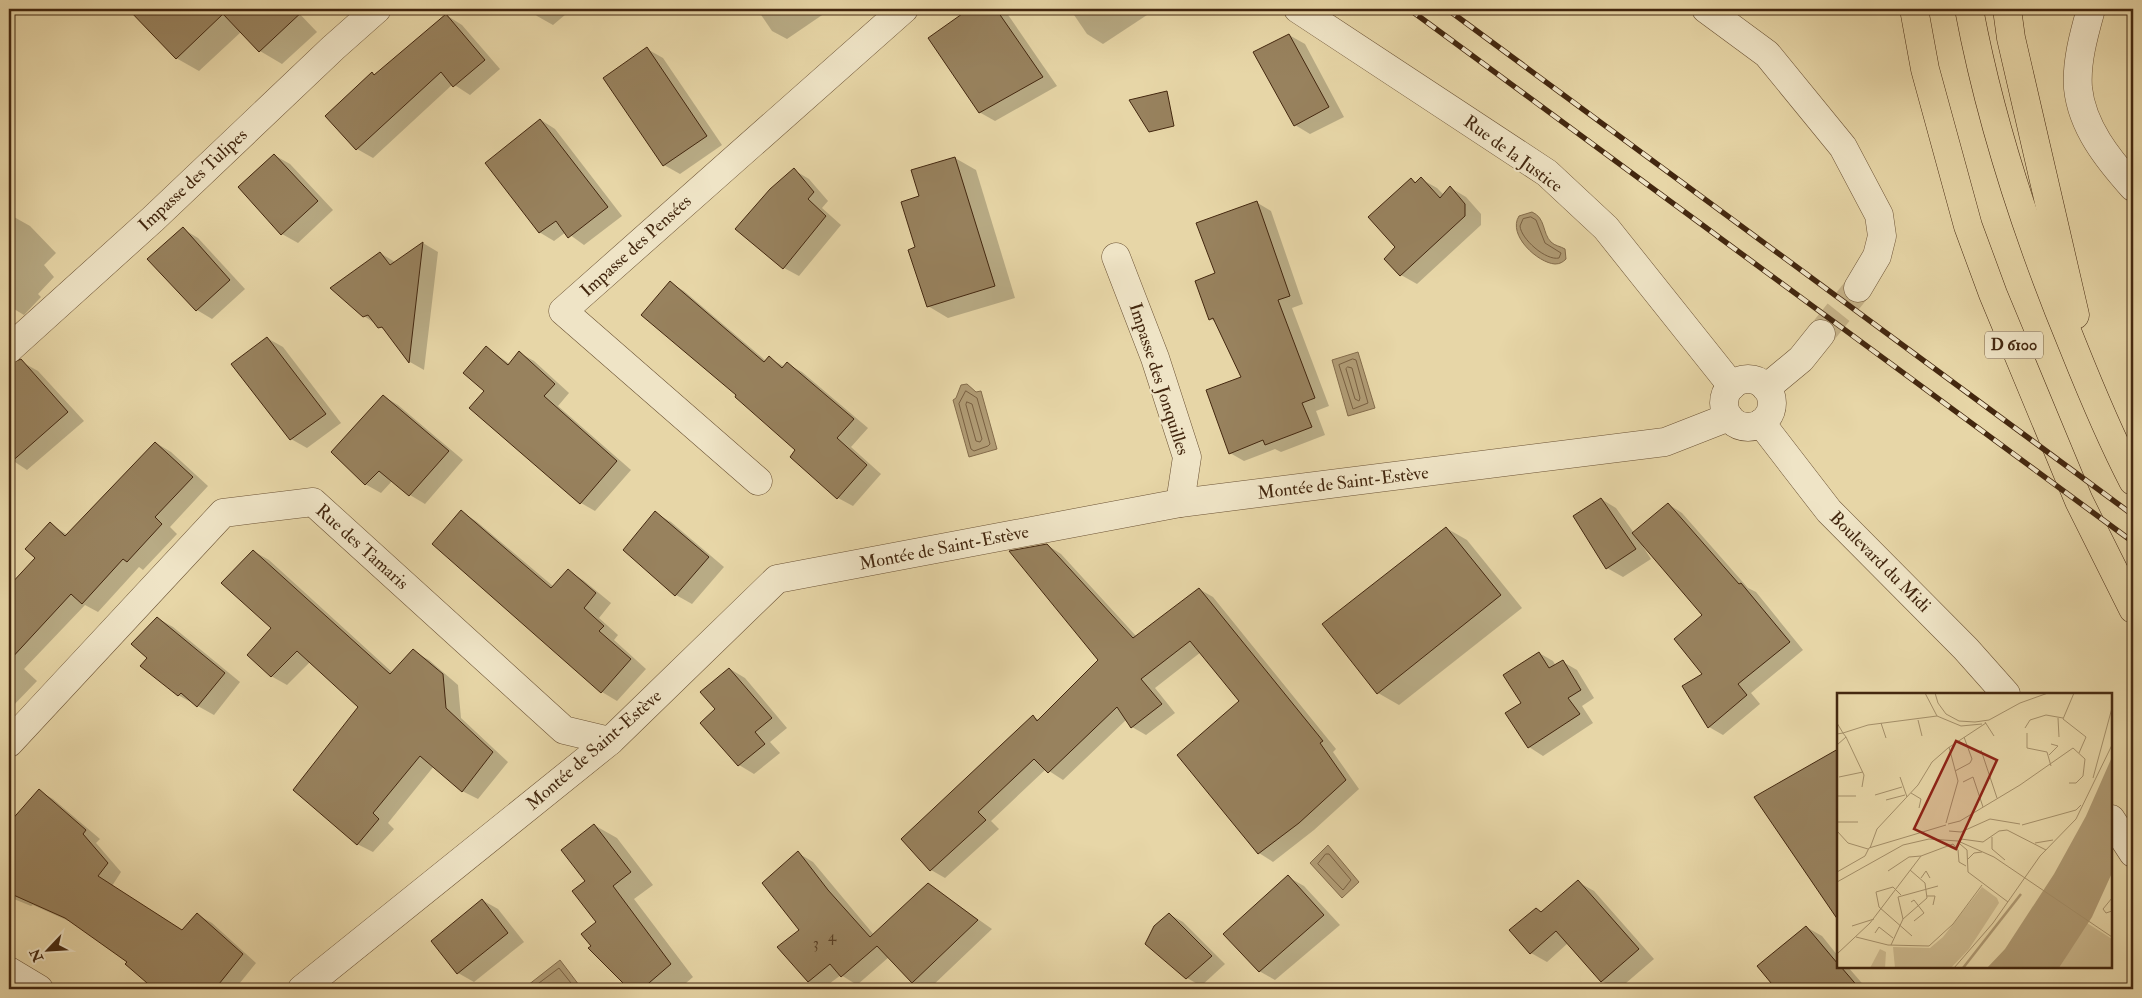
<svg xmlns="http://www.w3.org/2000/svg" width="2142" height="998" font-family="'IM FELL Double Pica',serif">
	<rect width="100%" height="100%" fill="#e7d6a7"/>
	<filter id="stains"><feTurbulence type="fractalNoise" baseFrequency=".004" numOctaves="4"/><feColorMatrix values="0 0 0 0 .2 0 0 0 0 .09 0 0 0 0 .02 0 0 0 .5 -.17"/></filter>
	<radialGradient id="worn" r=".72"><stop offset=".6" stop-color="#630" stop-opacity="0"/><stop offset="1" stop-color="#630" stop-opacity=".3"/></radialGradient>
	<g fill="#af9a73" stroke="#846c4b">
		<path d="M1532 212C1546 218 1542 233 1551 242 1555 246 1560 246 1565 249L1566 259C1563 262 1560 264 1555 264 1538 263 1507 235 1519 216Z"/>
		<path d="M1358 352 1375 408 1348 416 1332 360Z"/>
		<path d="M967 384 976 392 981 391 997 449 969 457 953 400 956 398 961 385Z"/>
		<path d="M1328 845 1359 882 1342 898 1310 863Z"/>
		<path d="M560 960 579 985 573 989H523Z"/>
	</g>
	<g fill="#0003">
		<path d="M144 9H295L317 32 282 64 260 51 241 32 199 71 176 58 136 16Z"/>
		<path d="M530 9H572L553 25 537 16Z"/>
		<path d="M757 9H831L787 39 772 31Z"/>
		<path d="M972 9H1004L1057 86 995 121 979 112 929 38Z"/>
		<path d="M1070 9H1143L1147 15 1103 44 1087 34Z"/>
		<path d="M446 15 462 25 500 69 470 95 453 84 373 158 357 149 372 74 375 76Z"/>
		<path d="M1289 35 1305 44 1344 117 1310 134 1295 125Z"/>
		<path d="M647 49 663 58 722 145 680 174 664 165Z"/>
		<path d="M541 120 555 129 622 216 584 245 566 232 554 241 539 232Z"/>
		<path d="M274 155 290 164 333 210 298 243 282 234 239 187Z"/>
		<path d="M955 158 976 170 1015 298 948 318 928 306 921 197Z"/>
		<path d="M794 170 809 179 828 201 822 208 841 225 799 276 784 268 737 229Z"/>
		<path d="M1411 179 1417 183 1421 179 1437 188 1444 195 1451 188 1466 197 1481 214V225L1417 284 1401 275Z"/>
		<path d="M1256 202 1271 211 1303 304 1292 308 1329 406 1316 411 1325 435 1281 452 1275 449 1244 461 1230 453 1242 378 1216 322 1210 319 1216 274Z"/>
		<path d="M14 217 30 226 56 253 44 265 54 277 38 294 41 297 24 315 9 306V222Z"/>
		<path d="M183 229 198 238 245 289 212 319 197 310Z"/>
		<path d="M423 243 438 252 424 370 410 362 389 333 364 316 380 253 395 262Z"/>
		<path d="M670 283 684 291 766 361 769 358 785 367 787 364 802 372 868 428 851 447 881 474 853 506 838 498 791 457 797 450 738 395Z"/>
		<path d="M267 338 283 347 341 423 307 448 291 439Z"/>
		<path d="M487 348 510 364 520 353 534 361 569 393 558 406 631 470 595 511 581 503 486 391Z"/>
		<path d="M22 362 38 371 84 421 27 470 9 458V374Z"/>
		<path d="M383 396 398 405 463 460 425 504 410 495 392 481 381 493 365 484Z"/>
		<path d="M156 443 171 452 208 486 170 527 177 534 143 570 139 567 98 612 85 605 24 669 37 681 9 710V588L36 558 50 524 68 535Z"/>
		<path d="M1601 499 1616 508 1634 533 1668 504 1682 513 1748 588 1756 592 1803 650 1751 693 1760 704 1723 735 1709 727 1704 674V615L1643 544 1642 545 1651 559 1623 577 1607 568Z"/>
		<path d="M461 512 476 521 554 587 568 571 583 580 611 603 599 618 618 635 614 640 646 669 617 701 602 692 434 543Z"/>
		<path d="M655 513 671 522 724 567 692 604 676 595Z"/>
		<path d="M1446 528 1467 540 1522 608 1399 705 1378 693Z"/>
		<path d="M1047 545 1061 554 1137 637 1199 589 1213 597 1336 749 1333 752 1359 789 1314 830 1273 862 1259 853 1179 755 1241 701 1201 652 1155 688 1175 713 1146 735 1132 727 1127 719 1063 780 1046 769 991 821 999 829 945 878 931 870 1033 717 1040 720 1100 661Z"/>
		<path d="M253 551 269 560 393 673 413 651 429 660 458 685 461 718 508 762 478 799 462 791 434 766 388 823 394 829 373 852 357 844 360 707 310 662 287 685 271 676 273 628Z"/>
		<path d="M157 618 173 627 240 682 214 715 178 695 149 657Z"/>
		<path d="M1539 653 1553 661 1556 666 1563 662 1577 670 1594 698 1582 706 1593 723 1543 756 1529 747 1522 703Z"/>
		<path d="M730 669 745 678 787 728 770 742 780 753 754 774 739 765Z"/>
		<path d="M1838 750V867L1819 878 1756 797Z"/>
		<path d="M39 791 53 799 100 839 96 843 121 872 112 886 183 931 198 915 212 923 256 963 235 989H156L127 964 129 961 73 923 33 905 31 906 9 897V825Z"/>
		<path d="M594 825 617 838 653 885 634 899 693 977 679 989H631L590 948 598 923 586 881Z"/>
		<path d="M798 853 813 862 874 935 928 884 992 929 929 989 913 982 889 957 857 985 841 975 822 989 809 982 779 947 800 931Z"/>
		<path d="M1288 877 1304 886 1340 925 1275 980 1259 971Z"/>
		<path d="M1578 882 1594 891 1654 959 1619 989 1601 981 1568 943 1547 962 1531 953 1542 913Z"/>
		<path d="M482 900 498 909 524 942 474 982 458 973Z"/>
		<path d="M1169 914 1183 922 1225 964 1201 986 1187 978Z"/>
		<path d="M1806 927 1822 936 1838 956V967H1848L1867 989H1778L1759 966Z"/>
		<path d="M766 983 777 989H758Z"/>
	</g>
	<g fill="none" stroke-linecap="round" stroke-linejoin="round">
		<g stroke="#796041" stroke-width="1">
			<path d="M1531 217 1536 220 1545 243 1561 253 1559 258C1546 261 1521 239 1520 226L1523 219Z"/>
			<path d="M1353 359 1356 360 1368 403 1353 409 1339 365Z"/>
			<path d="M1348 367 1352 368 1360 398 1359 401 1355 399 1346 369Z"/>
			<path d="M966 391 977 398 990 444 988 446 974 451 971 449 959 404Z"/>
			<path d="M967 402 972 404 982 439 980 442 976 441 966 405Z"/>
			<path d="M1326 854H1329L1351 880 1343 890 1318 864Z"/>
			<path d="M531 989 559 968 571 983V989"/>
		</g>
	</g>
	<g fill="#98825e" stroke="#43270f">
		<path d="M128 9H305L259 52 223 14 176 59Z"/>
		<path d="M969 9H996L1043 77 979 113 928 38Z"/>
		<path d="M446 14 485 60 453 87 441 72 356 150 325 116 372 72 374 75Z"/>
		<path d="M1289 34 1329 107 1294 126 1253 52Z"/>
		<path d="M647 47 707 136 663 166 603 78Z"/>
		<path d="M1167 91 1174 126 1149 132 1129 100Z"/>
		<path d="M540 119 608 207 568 238 556 221 539 233 485 163Z"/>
		<path d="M274 154 318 201 281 235 238 187Z"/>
		<path d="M955 157 995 286 927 307 908 250 915 247 901 202 919 196 911 170Z"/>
		<path d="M794 168 814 192 808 199 826 216 783 269 735 229 770 189Z"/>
		<path d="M1421 177 1440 198 1450 186 1465 204V216L1400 276 1384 259 1395 247 1368 217 1411 178 1415 183Z"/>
		<path d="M1257 201 1290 296 1278 300 1315 398 1302 403 1312 427 1265 445 1263 440 1229 454 1206 390 1241 377 1213 318 1209 320 1195 281 1215 273 1196 223Z"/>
		<path d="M183 227 230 280 196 311 147 259Z"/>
		<path d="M423 242 409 363 382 327 378 328 368 315 363 317 330 288 380 252 390 265Z"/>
		<path d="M670 281 764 362 769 356 782 368 787 362 854 419 837 438 867 465 837 499 790 457 795 450 735 397 736 395 641 315Z"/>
		<path d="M267 337 326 414 290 440 231 364Z"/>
		<path d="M486 346 508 365 519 351 555 384 544 396 617 461 580 504 469 408 484 391 463 373Z"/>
		<path d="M21 359 68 412 9 464V364Z"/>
		<path d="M383 395 449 451 409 496 379 471 365 485 331 452Z"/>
		<path d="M155 442 193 477 155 517 162 524 127 562 123 559 82 604 71 594 9 661V586L35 558 25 549 50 522 65 536Z"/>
		<path d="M1601 498 1636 549 1606 569 1573 516Z"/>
		<path d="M1668 503 1739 584 1741 583 1790 642 1738 684 1747 695 1708 728 1682 686 1702 674 1674 639 1702 615 1632 533Z"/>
		<path d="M461 510 551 588 568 569 596 593 584 608 604 626 599 631 631 659 601 693 432 544Z"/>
		<path d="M655 511 709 557 675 596 623 550Z"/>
		<path d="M1446 527 1501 595 1377 694 1322 624Z"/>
		<path d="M1047 544 1133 638 1199 588 1323 741 1320 743 1346 780 1299 823 1258 854 1177 755 1239 701 1190 641 1141 679 1162 704 1131 728 1117 707 1048 773 1034 759 978 812 986 820 930 871 901 839 1033 715 1037 721 1098 660 1009 551Z"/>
		<path d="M253 550 390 674 413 649 443 674 446 708 493 752 462 792 420 756 373 813 379 819 357 845 293 790 358 707 297 651 271 677 247 655 271 628 221 583Z"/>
		<path d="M157 617 225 673 197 707 181 693 178 696 140 666 147 658 131 644Z"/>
		<path d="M1539 652 1549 668 1563 660 1581 690 1568 698 1580 714 1528 748 1505 713 1521 703 1503 675Z"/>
		<path d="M729 668 772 718 755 732 765 744 738 766 700 723 715 709 700 692Z"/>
		<path d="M1838 749V920L1754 797Z"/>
		<path d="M39 789 86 830 83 834 108 863 98 876 182 930 197 913 243 954 215 989H154L125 964 127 962 65 918 9 893V823Z"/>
		<path d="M594 824 631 872 613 886 671 964 642 989H629L588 948 591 946 581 934 596 922 572 891 585 881 561 850Z"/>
		<path d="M798 851 828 890 870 937 928 883 978 920 912 983 877 946 841 977 830 964 808 982 777 947 799 930 762 883Z"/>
		<path d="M1288 875 1324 915 1259 972 1223 934Z"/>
		<path d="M1578 880 1639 949 1601 982 1556 931 1530 954 1509 930 1536 908 1541 912Z"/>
		<path d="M482 899 508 933 457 974 431 941Z"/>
		<path d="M1169 913 1212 956 1186 979 1145 944 1154 926Z"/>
		<path d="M1806 926 1838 964V967H1841L1860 989H1776L1757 966Z"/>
	</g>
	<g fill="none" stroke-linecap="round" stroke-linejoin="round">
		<path stroke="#c6b389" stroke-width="28" stroke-dasharray="28 14" stroke-linecap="butt" d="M1821 334 1858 288"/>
		<g stroke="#6c5335" stroke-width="29">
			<g id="minor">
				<path d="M1298 9 1547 173 1606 228 1732 386"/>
				<path d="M1706 9 1767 54 1843 147 1879 215 1882 236 1877 256 1858 288"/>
				<path d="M2091 9C2084 34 2076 62 2078 88 2082 127 2108 159 2133 187"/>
				<path d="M1116 257 1155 358 1187 457 1180 503"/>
				<path d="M9 349 153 219 333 48 377 9"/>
				<circle cx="1748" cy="403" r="24"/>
				<path d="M1766 388 1801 359 1821 334"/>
				<path d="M1761 423 1829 511 1966 649 2006 694"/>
				<path d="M758 481 563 311 904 9"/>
				<path d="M9 743 223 513 313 502 564 730 610 741"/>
				<path d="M2111 819 2133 853"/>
				<path d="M9 971 39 989"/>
				<path d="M302 989 610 741 777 579 1180 503 1665 442 1729 417"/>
			</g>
		</g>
		<g stroke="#43270f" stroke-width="29">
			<g id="major">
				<path d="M1914 9 1925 69 1968 226 1993 294 2079 501 2133 609"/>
				<path d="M1969 9C1991 125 2028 237 2073 346 2091 391 2110 437 2133 481"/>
				<path d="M2007 9 2011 38 2075 315"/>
			</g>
		</g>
		<use href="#minor" stroke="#efe4c6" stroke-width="28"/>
		<use href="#major" stroke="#e7d6a7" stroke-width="28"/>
		<g stroke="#43270f" stroke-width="5.5">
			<g id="rail">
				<path d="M1409 9 2133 542"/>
				<path d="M1447 9 2133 515"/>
			</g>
		</g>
		<use href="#rail" stroke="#efe4c6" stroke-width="4" stroke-dasharray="11" stroke-linecap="butt"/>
	</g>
	<g text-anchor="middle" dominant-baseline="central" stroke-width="4" stroke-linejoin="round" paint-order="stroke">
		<g font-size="15" fill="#583e23">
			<text x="832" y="936">4</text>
			<text x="816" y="943">3</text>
		</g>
		<rect fill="#efe4c6" stroke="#776046" stroke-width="1" x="1985" y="331.5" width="58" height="27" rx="4"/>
		<g font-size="16" font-weight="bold" fill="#43270f">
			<text x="2014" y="345">D 6100</text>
		</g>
		<g font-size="18" fill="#43270f" stroke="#efe4c6">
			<text transform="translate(1513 154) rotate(36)">Rue de la Justice</text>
			<text transform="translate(193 180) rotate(-43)">Impasse des Tulipes</text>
			<text transform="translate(636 246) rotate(-42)">Impasse des Pensées</text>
			<text transform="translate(1159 379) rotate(72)">Impasse des Jonquilles</text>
			<text transform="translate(1343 483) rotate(-7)">Montée de Saint-Estève</text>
			<text transform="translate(362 547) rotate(42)">Rue des Tamaris</text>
			<text transform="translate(944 548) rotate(-11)">Montée de Saint-Estève</text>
			<text transform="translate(1880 562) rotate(45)">Boulevard du Midi</text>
			<text transform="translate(594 750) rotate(-41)">Montée de Saint-Estève</text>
		</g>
	</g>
	<g transform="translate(1837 693)">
		<rect width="275" height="275" fill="#e7d6a7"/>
		<path d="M145 194 160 205 162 210 132 256 114 275H58L56 254 93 255 106 244ZM250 230 275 246V275H222ZM43 256 49 259 48 275H33Z" fill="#cbb88d"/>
		<path d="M275 64V180L255 224 222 275H150L168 256 217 181 249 123Z" fill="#af9a73"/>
		<path fill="none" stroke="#af9a73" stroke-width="2.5" d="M126 275 184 201"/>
		<path fill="none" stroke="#a5906a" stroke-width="1" d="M88 0 100 23 124 33 145 31M98 0 101 10 109 21 122 28 138 29 152 27 183 10 211 0M237 0 226 26 249 44 242 60M221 25 222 44M81 27 85 43M148 29 157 43M0 30 6 40 0 41M44 30 49 45M188 35 193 27 209 22 226 25M190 40V55L210 59 214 73M9 44 27 82 25 94M0 52 9 44 6 40 31 32 100 23M144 57 160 105M212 62 221 53 214 51M0 77V108M118 78 133 70 135 66 127 44M2 84 26 79M63 84 70 104M256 85 275 15M126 89 136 84 146 114M74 100 84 106 82 115M38 102 65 94M0 103H19M49 107 68 102M0 129H21M109 130 121 88 112 54M111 131 123 128 183 92 236 55 248 66 246 83 239 90H232M185 132 239 117 244 112M0 138 11 150 31 156M112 138 124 139 153 126 183 131M155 144V156L168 167M124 146 146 149 162 138 170 137 209 157M198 150 216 147M123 151 130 157 131 179 171 209M33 155 40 136 81 92 95 69 111 55 149 30M130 167 137 160 145 159M51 178 72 164 84 163M0 179 28 163 32 155 109 132M84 185 89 178 93 185M0 189 66 152 92 146 121 148 157 164 275 244M64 202 56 194 39 199 42 214 75 243M90 203H98L96 212M275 205 266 216 269 220 275 218M74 209 77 207 87 220 77 228M66 226 61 204 101 193M15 233 37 226M38 240 42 234 56 245M19 244 51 252 92 253 116 231 145 192M54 252 66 226 90 205 88 190 73 177M0 261 33 230 84 163 116 151 121 157 122 169 129 173M117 275 156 230 203 163 239 126 275 52"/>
		<path fill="#8f2418" fill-opacity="0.15" stroke="#8f2418" stroke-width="2.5" d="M119 48 160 67 119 156 77 136Z"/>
		<rect width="275" height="275" fill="none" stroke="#43270f" stroke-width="2.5"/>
	</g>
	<rect width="2142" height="998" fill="none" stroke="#e7d6a7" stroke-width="30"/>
	<rect x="10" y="10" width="2122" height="978" fill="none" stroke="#43270f" stroke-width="2.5"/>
	<rect x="15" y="15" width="2112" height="968" fill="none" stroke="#43270f"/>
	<g transform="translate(48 950) rotate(245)" stroke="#efe4c6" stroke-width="4" paint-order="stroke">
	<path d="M0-4L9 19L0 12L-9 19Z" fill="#43270f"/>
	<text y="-8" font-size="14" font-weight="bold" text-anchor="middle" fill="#43270f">N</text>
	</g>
	<rect width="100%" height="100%" filter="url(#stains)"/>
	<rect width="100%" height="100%" fill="url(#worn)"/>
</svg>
